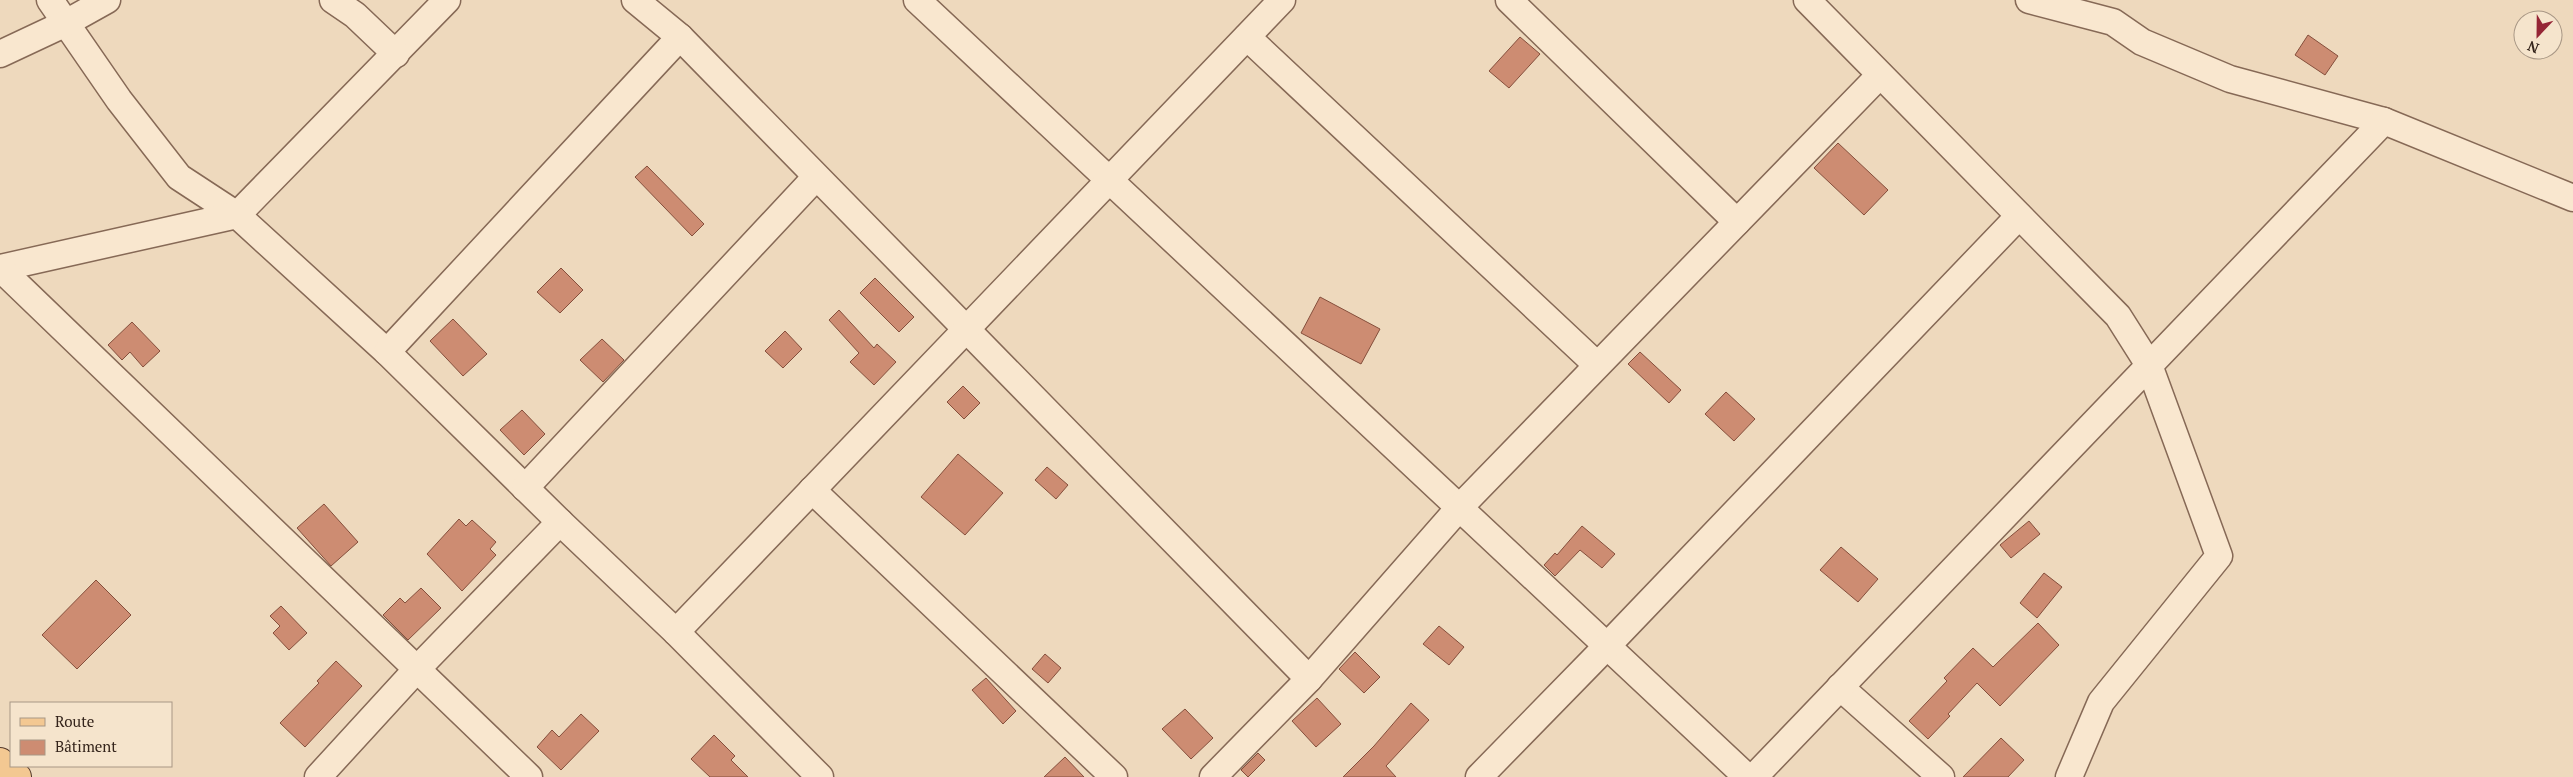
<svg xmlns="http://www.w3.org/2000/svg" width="2573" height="777" font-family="'PT Serif',serif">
	<rect width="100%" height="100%" fill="#eed9bd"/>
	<g fill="#cd8c72" stroke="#854f3c">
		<path d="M2308 35 2338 56 2325 75 2295 55Z"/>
		<path d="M1520 37 1540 54 1509 88 1489 71Z"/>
		<path d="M1838 143 1888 190 1864 215 1814 168Z"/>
		<path d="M647 166 704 224 692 236 635 177Z"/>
		<path d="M561 268 583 290 560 313 537 292Z"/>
		<path d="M875 278 914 317 899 332 860 293Z"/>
		<path d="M1320 297 1380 329 1361 364 1301 333Z"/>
		<path d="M839 310 874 348 877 344 896 362 874 385 850 362 859 353 829 320Z"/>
		<path d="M453 319 487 354 463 376 430 341Z"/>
		<path d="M132 322 160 351 143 367 130 352 122 360 108 345Z"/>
		<path d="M785 331 802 349 783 368 765 351Z"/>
		<path d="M602 339 624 360 603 382 580 360Z"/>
		<path d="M1640 352 1681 390 1669 403 1628 364Z"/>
		<path d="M963 386 980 403 964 419 947 402Z"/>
		<path d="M1726 392 1755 419 1734 441 1705 414Z"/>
		<path d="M522 410 545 434 524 455 500 430Z"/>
		<path d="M958 454 1003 493 965 535 921 497Z"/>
		<path d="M1047 467 1068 485 1056 499 1035 480Z"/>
		<path d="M324 504 358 542 331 566 297 528Z"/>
		<path d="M459 519 466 526 472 520 496 542 490 549 496 555 462 591 427 554Z"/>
		<path d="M2029 521 2040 534 2011 558 2000 545Z"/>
		<path d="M1582 526 1615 554 1602 568 1580 550 1555 576 1544 565 1555 553 1557 555Z"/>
		<path d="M1841 547 1878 579 1858 602 1820 570Z"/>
		<path d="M2044 573 2062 587 2037 618 2020 603Z"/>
		<path d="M96 580 131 615 77 669 42 635Z"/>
		<path d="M421 588 441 608 408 640 383 615 400 598 405 603Z"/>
		<path d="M281 606 307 633 289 650 273 633 280 626 270 616Z"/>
		<path d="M2038 623 2059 645 2000 706 1977 683 1948 714 1950 716 1928 739 1909 721 1947 681 1944 678 1973 648 1993 667Z"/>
		<path d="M1439 626 1464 647 1449 665 1423 644Z"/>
		<path d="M1355 652 1380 677 1364 693 1339 669Z"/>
		<path d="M1045 654 1061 668 1048 683 1032 669Z"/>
		<path d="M336 661 362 686 305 747 280 723 319 683 317 681Z"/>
		<path d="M986 678 1016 711 1003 724 972 690Z"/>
		<path d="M1317 698 1341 724 1316 747 1292 721Z"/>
		<path d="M1411 703 1429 720 1386 766 1396 777H1343L1374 746Z"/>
		<path d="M1185 709 1213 738 1191 759 1162 729Z"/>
		<path d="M581 714 599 731 561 770 537 747 552 730 559 737Z"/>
		<path d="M714 735 735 756 731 760 748 777H710L691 759Z"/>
		<path d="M2001 738 2024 760 2008 777H1963Z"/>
		<path d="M1258 753 1265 760 1248 777 1241 770Z"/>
		<path d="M1065 757 1084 777H1044Z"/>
	</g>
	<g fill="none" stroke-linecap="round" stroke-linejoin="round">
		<g stroke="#866956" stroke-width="29">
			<g id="minor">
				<path d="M50 0 119 100 179 177 237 215 447 0"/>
				<path d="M333 0 355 15 396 54"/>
				<path d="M635 0 680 37 1309 679"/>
				<path d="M917 0 1747 777"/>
				<path d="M1509 0 1737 222"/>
				<path d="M1807 0 2118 316 2149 365 2219 556 2101 702 2069 777"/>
				<path d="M2029 0 2113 22 2142 42 2230 79 2384 121"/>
				<path d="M1247 37 1597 365"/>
				<path d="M0 54 64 24 107 0"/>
				<path d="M0 268 237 215 387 352 560 522 676 632 820 777"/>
				<path d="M0 268 529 777"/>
				<path d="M387 352 680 37"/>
				<path d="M525 488 816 177"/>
				<path d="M812 490 1114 777"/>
				<path d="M676 632 1282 0"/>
				<path d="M1840 687 1941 777"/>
				<path d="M318 777 417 669 560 522"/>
				<path d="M1213 777 1309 679 1459 508 1880 75"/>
				<path d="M1479 777 1607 646 2019 216"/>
				<path d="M1754 777 2384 121 2573 198"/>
			</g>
		</g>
		<g stroke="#53382b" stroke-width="30">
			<path id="major" d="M0 762 17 777"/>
		</g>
		<use href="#minor" stroke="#f9e7cf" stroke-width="26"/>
		<use href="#major" stroke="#f3c892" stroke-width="28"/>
	</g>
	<rect x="10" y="702" width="162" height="65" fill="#f5e4cc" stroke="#a89785"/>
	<rect x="20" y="718" width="25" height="8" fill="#f3c892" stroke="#a89785"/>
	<text x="55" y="727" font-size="15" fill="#34241b">Route</text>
	<rect x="20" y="740" width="25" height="15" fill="#cd8c72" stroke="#a89785"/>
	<text x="55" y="752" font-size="15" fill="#34241b">Bâtiment</text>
	<g transform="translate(2538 35) rotate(202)"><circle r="24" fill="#f5e4cc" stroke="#a89785"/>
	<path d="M0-4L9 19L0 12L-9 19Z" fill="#952535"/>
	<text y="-8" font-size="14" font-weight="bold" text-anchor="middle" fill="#34241b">N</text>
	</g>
</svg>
